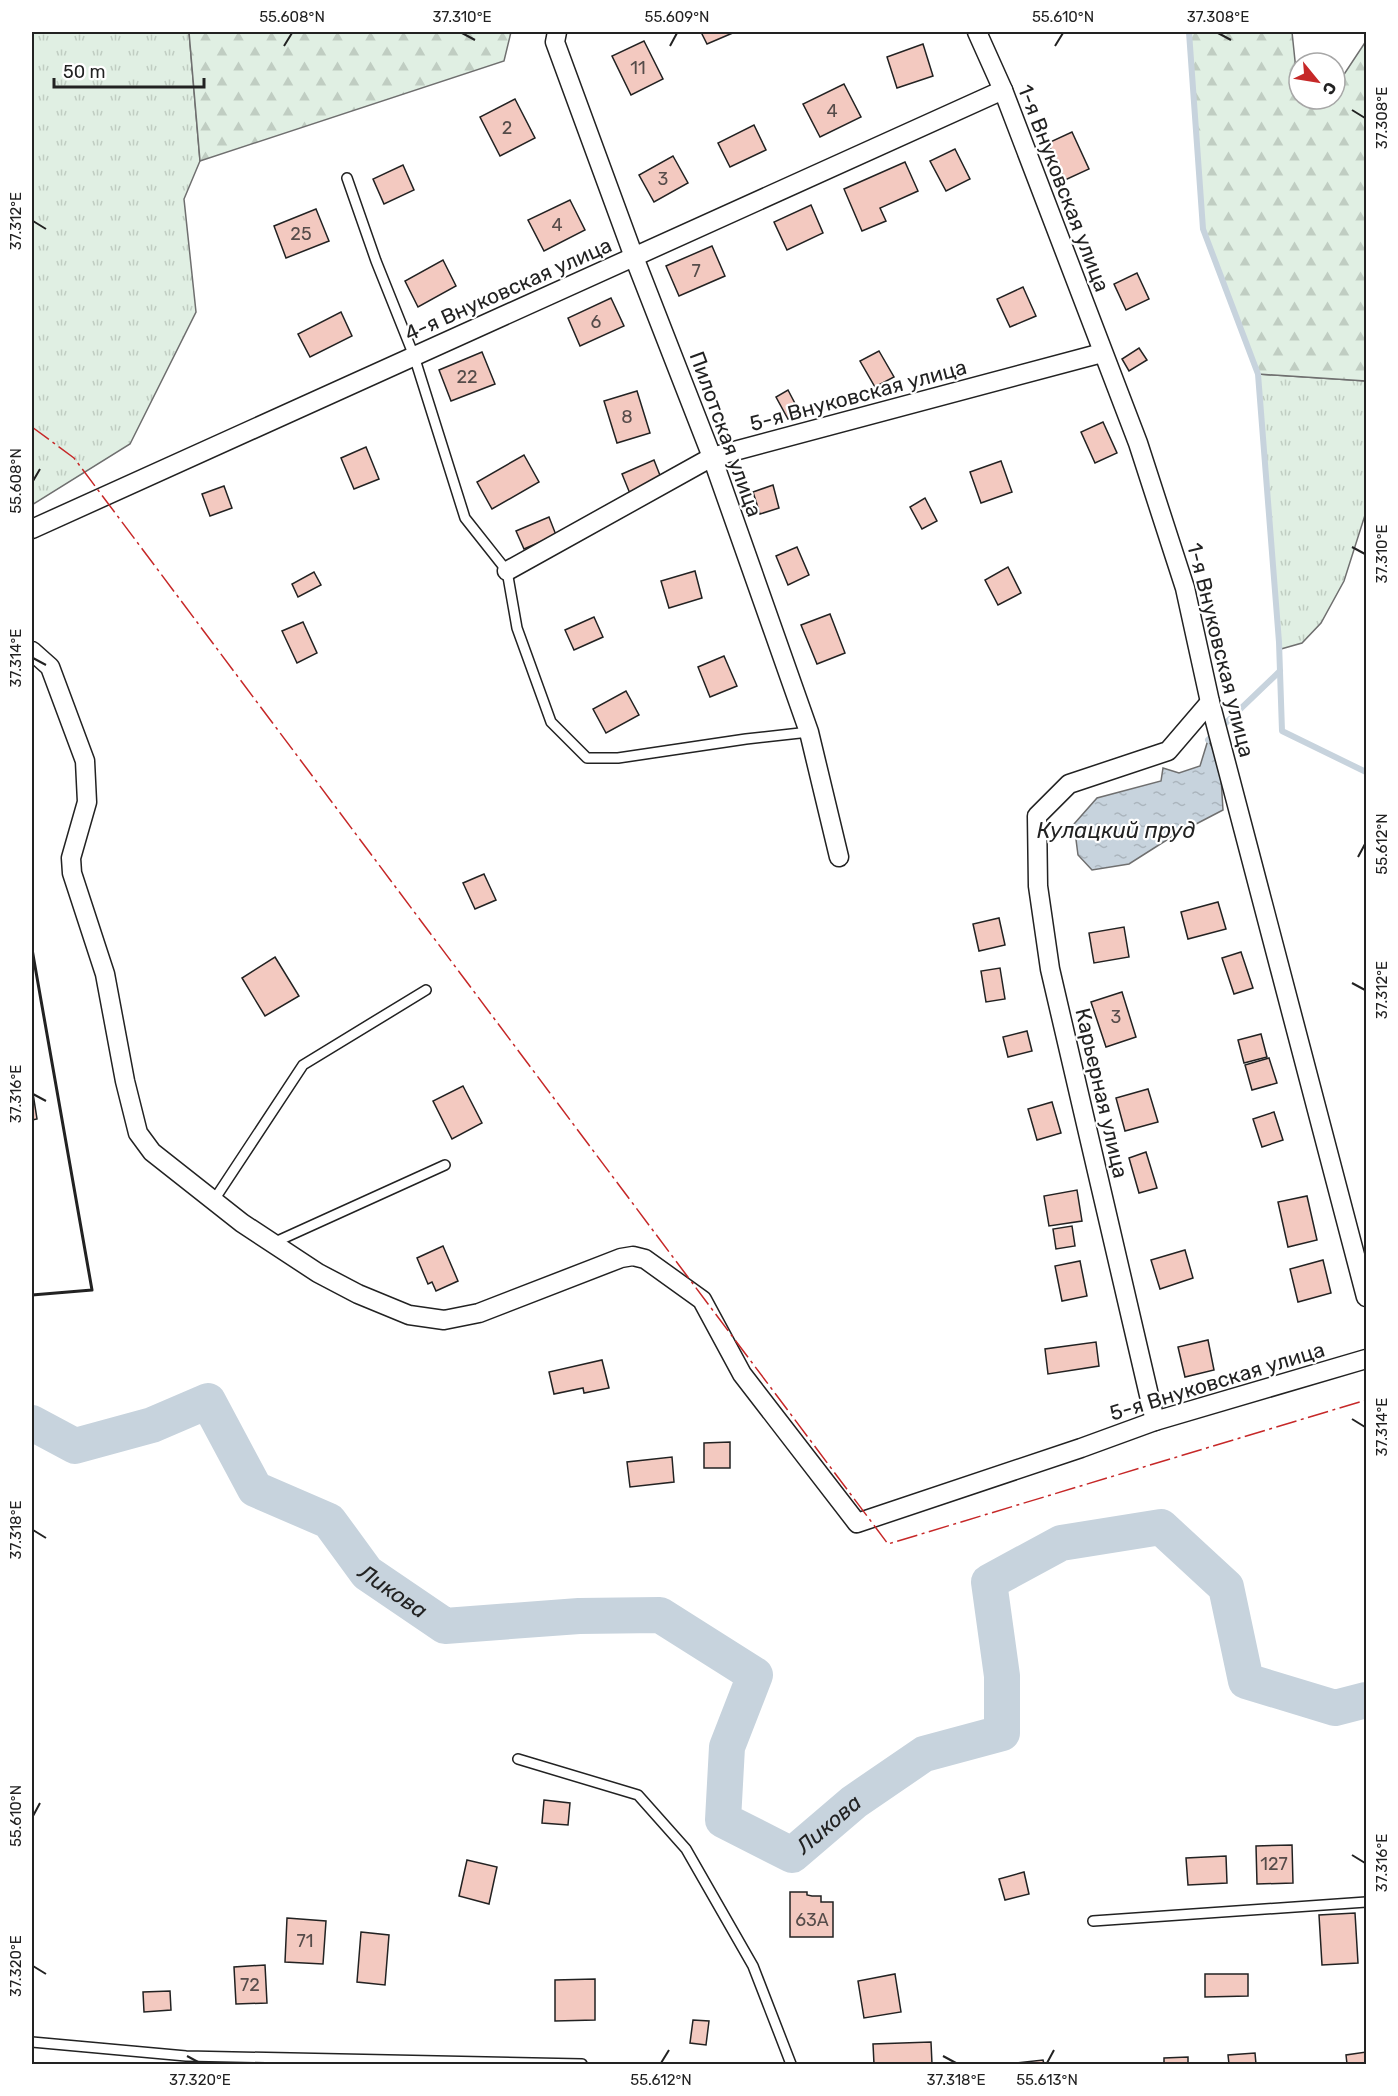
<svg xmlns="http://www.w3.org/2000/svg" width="1398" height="2096" font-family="Rubik,sans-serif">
	<defs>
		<pattern id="grass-tufts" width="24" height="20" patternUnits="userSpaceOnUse" patternTransform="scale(1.5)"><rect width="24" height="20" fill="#e0efe3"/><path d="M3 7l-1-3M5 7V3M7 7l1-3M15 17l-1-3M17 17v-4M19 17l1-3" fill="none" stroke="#c0cdc2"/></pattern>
		<pattern id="forest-firs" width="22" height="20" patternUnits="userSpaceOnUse" patternTransform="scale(1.5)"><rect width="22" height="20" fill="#e0efe3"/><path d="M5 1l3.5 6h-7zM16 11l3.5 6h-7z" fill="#c0cdc2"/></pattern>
		<pattern id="water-ripples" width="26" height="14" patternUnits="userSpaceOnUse" patternTransform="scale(1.5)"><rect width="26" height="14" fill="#c7d3dd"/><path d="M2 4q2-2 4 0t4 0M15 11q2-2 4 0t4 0" fill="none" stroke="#abb5bd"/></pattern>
	</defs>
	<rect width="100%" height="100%" fill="#fff"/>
	<g fill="url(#grass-tufts)" stroke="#6f6f6f" stroke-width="1.5">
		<path d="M32 32H189L200 161 184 199 196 312 130 444 32 505Z"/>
		<path d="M1258 374 1366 381V512L1344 581 1321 623 1302 643 1281 649Z"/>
	</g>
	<g fill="url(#forest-firs)" stroke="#6f6f6f" stroke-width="1.5">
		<path d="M189 32H511L504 61 200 161Z"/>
		<path d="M1189 32H1292L1299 99H1335V88L1366 41V381L1258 374 1203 229Z"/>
	</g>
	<path fill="url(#water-ripples)" stroke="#6f6f6f" stroke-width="1.5" d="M1208 740 1220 761 1223 810 1173 836 1129 864 1092 870 1078 855 1074 824 1097 798 1161 781 1163 768 1179 773 1200 766Z"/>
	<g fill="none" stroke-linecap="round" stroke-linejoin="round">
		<g stroke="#c7d3dd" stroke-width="6">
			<path d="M1189 32 1203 229 1258 374 1279 642 1282 731 1366 772"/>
			<path d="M1208 740 1280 671"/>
		</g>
		<path stroke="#c7d3dd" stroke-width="36" id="s1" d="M32 1423 75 1446 152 1425 208 1401 255 1489 329 1521 367 1573 445 1626 579 1616 660 1615 755 1675 727 1747 723 1820 792 1855 854 1802 924 1754 1002 1733V1676L989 1582 1061 1543 1161 1527 1226 1587 1246 1681 1335 1708 1366 1700"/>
	</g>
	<g fill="#f3c9c0" stroke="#222" stroke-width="1.5">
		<path d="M701 32H735L707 44Z"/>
		<path d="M644 41 663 79 631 95 612 56Z"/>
		<path d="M923 44 933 76 897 88 887 57Z"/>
		<path d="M844 84 861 117 820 137 803 104Z"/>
		<path d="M515 99 535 138 500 156 480 117Z"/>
		<path d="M754 125 766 150 730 167 718 143Z"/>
		<path d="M1072 132 1089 169 1065 180 1048 143Z"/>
		<path d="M955 149 970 179 946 191 930 161Z"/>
		<path d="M673 156 688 183 654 202 639 175Z"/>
		<path d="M905 162 918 191 880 208 886 221 862 231 844 189Z"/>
		<path d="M403 165 414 190 384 204 373 179Z"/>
		<path d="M570 200 585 230 544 251 528 220Z"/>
		<path d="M811 205 823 233 787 250 774 222Z"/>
		<path d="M316 209 329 241 286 258 274 226Z"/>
		<path d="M712 246 725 276 679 296 666 266Z"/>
		<path d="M443 260 456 286 418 307 405 281Z"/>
		<path d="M1137 273 1149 299 1126 310 1114 284Z"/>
		<path d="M1023 287 1036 316 1010 327 997 299Z"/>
		<path d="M611 298 624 326 580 346 568 318Z"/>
		<path d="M341 312 352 336 310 357 298 334Z"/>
		<path d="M1139 348 1147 360 1129 371 1122 359Z"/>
		<path d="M879 351 894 377 875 387 860 361Z"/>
		<path d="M482 352 495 384 451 401 439 370Z"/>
		<path d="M788 390 800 413 788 419 776 397Z"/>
		<path d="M637 391 650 433 617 443 604 401Z"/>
		<path d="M1103 422 1117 453 1095 463 1081 432Z"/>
		<path d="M366 447 379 479 354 489 341 458Z"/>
		<path d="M524 455 539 482 492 509 477 482Z"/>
		<path d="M654 460 663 483 631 496 622 474Z"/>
		<path d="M1001 461 1012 492 981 503 970 472Z"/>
		<path d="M773 485 779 508 760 514 753 492Z"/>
		<path d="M224 486 232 508 210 516 202 494Z"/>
		<path d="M925 498 937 521 922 529 910 507Z"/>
		<path d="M549 517 556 535 524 549 516 531Z"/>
		<path d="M797 547 809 575 788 585 776 556Z"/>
		<path d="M1008 567 1021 593 998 605 985 580Z"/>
		<path d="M695 571 702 598 669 608 661 581Z"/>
		<path d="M314 572 321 585 298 597 292 584Z"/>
		<path d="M830 614 845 653 817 664 801 625Z"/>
		<path d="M594 617 603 637 574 650 565 630Z"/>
		<path d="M303 622 317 653 297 663 282 631Z"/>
		<path d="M724 656 737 686 710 697 698 667Z"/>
		<path d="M626 691 639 715 606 733 593 709Z"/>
		<path d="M484 874 496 900 475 909 463 883Z"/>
		<path d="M1218 902 1226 929 1188 939 1181 912Z"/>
		<path d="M999 918 1005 945 979 951 973 924Z"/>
		<path d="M1124 927 1129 957 1094 963 1089 933Z"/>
		<path d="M1241 952 1253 988 1234 994 1222 958Z"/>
		<path d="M275 957 299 996 265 1016 242 978Z"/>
		<path d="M1000 968 1005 999 986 1002 981 971Z"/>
		<path d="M1122 992 1136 1037 1106 1047 1091 1002Z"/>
		<path d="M1027 1031 1032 1051 1008 1057 1003 1037Z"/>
		<path d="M1261 1034 1267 1057 1244 1063 1238 1040Z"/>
		<path d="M1269 1058 1277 1083 1252 1090 1245 1065Z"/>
		<path d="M463 1086 482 1123 452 1139 433 1101Z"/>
		<path d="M32 1087 37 1119 32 1120Z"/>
		<path d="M1148 1089 1158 1122 1125 1131 1116 1098Z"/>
		<path d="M1052 1102 1061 1133 1037 1140 1028 1109Z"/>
		<path d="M1274 1112 1283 1140 1262 1147 1253 1119Z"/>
		<path d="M1146 1152 1157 1188 1139 1193 1129 1158Z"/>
		<path d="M1077 1190 1082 1221 1049 1226 1044 1196Z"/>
		<path d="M1307 1196 1317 1240 1288 1247 1278 1202Z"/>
		<path d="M1072 1226 1075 1246 1056 1249 1053 1229Z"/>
		<path d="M443 1246 458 1281 436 1291 432 1282 428 1284 417 1258Z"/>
		<path d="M1185 1250 1193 1278 1160 1289 1151 1260Z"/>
		<path d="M1323 1260 1331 1293 1298 1302 1290 1269Z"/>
		<path d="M1080 1261 1087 1296 1062 1301 1055 1266Z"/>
		<path d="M1208 1340 1214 1370 1185 1377 1178 1347Z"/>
		<path d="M1096 1342 1099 1366 1048 1374 1045 1349Z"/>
		<path d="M602 1360 609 1388 584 1393 583 1388 554 1394 549 1372Z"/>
		<path d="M730 1442V1468H704V1443Z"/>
		<path d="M672 1457 674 1482 630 1487 627 1462Z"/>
		<path d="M544 1800 570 1803 568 1825 542 1823Z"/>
		<path d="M1292 1845 1293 1883 1257 1884 1256 1846Z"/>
		<path d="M1226 1856 1227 1883 1188 1885 1186 1858Z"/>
		<path d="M467 1860 497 1867 489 1904 459 1896Z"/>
		<path d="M1024 1872 1029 1894 1005 1900 999 1879Z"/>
		<path d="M790 1892H807V1895L812 1896H821V1902H833V1937H790Z"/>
		<path d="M1355 1913 1358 1963 1322 1965 1319 1915Z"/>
		<path d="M287 1918 326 1921 323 1964 285 1962Z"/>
		<path d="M361 1932 389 1935 385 1985 357 1982Z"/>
		<path d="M265 1965 267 2003 236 2004 234 1967Z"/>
		<path d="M895 1974 901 2012 864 2018 858 1981Z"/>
		<path d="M1205 1974H1248V1996L1205 1997Z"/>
		<path d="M595 1979V2020L555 2021V1980Z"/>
		<path d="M170 1991 171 2010 144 2012 143 1992Z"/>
		<path d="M693 2020 709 2021 706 2045 690 2043Z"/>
		<path d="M931 2042 932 2064H874L873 2044Z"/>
		<path d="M1366 2052V2064H1347L1346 2055Z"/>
		<path d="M1255 2053 1256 2064H1229L1228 2055Z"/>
		<path d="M1188 2057V2064H1164V2058Z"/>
		<path d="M1043 2060 1044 2064H1007Z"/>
	</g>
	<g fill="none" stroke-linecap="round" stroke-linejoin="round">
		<g stroke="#222" stroke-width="12">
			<g id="service">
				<path d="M347 178 376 261 414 356 465 518 507 571 517 628 551 722 587 758H618L746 739 809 732"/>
				<path d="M214 1200 303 1065 426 990"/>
				<path d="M273 1243 445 1165"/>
				<path d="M518 1759 638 1795 686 1849 753 1966 791 2064"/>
				<path d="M1093 1921 1366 1902"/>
				<path d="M32 2042 186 2056 582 2064"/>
			</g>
		</g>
		<g stroke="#222" stroke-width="21">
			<g id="minor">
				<path d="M557 32 555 42 634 257 712 457 809 732 839 857"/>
				<path d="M977 32 1003 90 1138 443 1185 588 1210 702 1366 1297"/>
				<path d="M32 529 1003 90"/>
				<path d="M507 571 712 457 1102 353"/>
				<path d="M32 651 50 667 85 761 87 802 71 858 72 873 105 974 125 1081 138 1133 152 1152 242 1223 318 1273 358 1294 409 1315 444 1320 479 1313 621 1258 633 1256 645 1259 702 1300 742 1374 857 1523 1081 1448 1155 1421 1366 1359"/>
				<path d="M1155 1421 1050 969 1038 886 1037 816 1069 784 1168 751 1210 702"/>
			</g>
		</g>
		<use href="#service" stroke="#fff" stroke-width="9"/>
		<use href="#minor" stroke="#fff" stroke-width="18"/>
		<path stroke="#222" stroke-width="3" d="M32 949 92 1290 32 1295"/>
		<path stroke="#c62828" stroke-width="1.5" stroke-dasharray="21 4.5 3 4.5" stroke-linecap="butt" d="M32 427 74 458 888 1544 1366 1400"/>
	</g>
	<path fill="none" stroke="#222" stroke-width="2" d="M462 33 475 40M1218 33 1231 40M284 46 292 33M670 46 677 33M1055 46 1063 33M1352 110 1365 118M33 221 46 229M33 481 40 469M1352 547 1365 554M33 658 46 665M1358 857 1365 844M1352 983 1365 990M33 1094 46 1101M1352 1419 1365 1427M33 1530 46 1538M33 1816 40 1803M1352 1855 1365 1863M33 1966 46 1974M187 2056 200 2063M943 2056 956 2063M661 2063 669 2050M1047 2063 1054 2050"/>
	<g text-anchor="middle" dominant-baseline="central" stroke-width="4.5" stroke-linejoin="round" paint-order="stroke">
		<g font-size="18" fill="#564c4a">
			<text x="638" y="68">11</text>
			<text x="832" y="111">4</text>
			<text x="507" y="128">2</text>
			<text x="663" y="179">3</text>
			<text x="557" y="225">4</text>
			<text x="301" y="234">25</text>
			<text x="696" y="271">7</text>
			<text x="596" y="322">6</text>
			<text x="467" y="377">22</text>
			<text x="627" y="417">8</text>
			<text x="1116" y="1017">3</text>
			<text x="1274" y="1864">127</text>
			<text x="812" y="1920">63А</text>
			<text x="305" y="1941">71</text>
			<text x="250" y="1985">72</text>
		</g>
		<g font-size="21" fill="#222" stroke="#fff">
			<text transform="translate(1064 188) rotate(69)">1-я Внуковская улица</text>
			<text transform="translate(508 289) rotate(-24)">4-я Внуковская улица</text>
			<text transform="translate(858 395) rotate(-15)">5-я Внуковская улица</text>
			<text transform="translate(726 434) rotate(70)">Пилотская улица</text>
			<text transform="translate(1221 650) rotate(76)">1-я Внуковская улица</text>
			<text transform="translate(1102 1093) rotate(77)">Карьерная улица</text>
			<text transform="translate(1217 1381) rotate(-17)">5-я Внуковская улица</text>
		</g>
		<g font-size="22" font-style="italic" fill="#222" stroke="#fff">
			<text x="1116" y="830">Кулацкий пруд</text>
			<text stroke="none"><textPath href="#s1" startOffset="466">Ликова</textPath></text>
			<text stroke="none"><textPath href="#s1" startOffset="1132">Ликова</textPath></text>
		</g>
	</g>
	<rect width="1398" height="2096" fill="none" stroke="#ffffff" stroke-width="66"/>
	<g transform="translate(1317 81) rotate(120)"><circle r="28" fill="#ffffff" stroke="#a7a7a7" stroke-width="1.5"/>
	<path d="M0-4.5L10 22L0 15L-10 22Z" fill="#c62828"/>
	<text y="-9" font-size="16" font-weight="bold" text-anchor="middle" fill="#222222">С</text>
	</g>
	<path d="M54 78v9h150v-9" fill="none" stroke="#222222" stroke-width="3"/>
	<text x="63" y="78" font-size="18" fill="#222222" stroke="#ffffff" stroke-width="4.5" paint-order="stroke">50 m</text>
	<rect x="33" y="33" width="1332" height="2030" fill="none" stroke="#222" stroke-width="2"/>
	<g font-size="15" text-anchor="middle" fill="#222">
		<text x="292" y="22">55.608°N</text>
		<text x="462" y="22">37.310°E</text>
		<text x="677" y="22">55.609°N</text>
		<text x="1063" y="22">55.610°N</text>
		<text x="1218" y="22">37.308°E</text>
		<text transform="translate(1382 118) rotate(-90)" y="5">37.308°E</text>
		<text transform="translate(16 221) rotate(-90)" y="5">37.312°E</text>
		<text transform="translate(16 481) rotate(-90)" y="5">55.608°N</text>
		<text transform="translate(1382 554) rotate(-90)" y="5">37.310°E</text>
		<text transform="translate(16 658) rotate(-90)" y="5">37.314°E</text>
		<text transform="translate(1382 844) rotate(-90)" y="5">55.612°N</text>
		<text transform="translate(1382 990) rotate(-90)" y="5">37.312°E</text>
		<text transform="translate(16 1094) rotate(-90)" y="5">37.316°E</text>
		<text transform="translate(1382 1427) rotate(-90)" y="5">37.314°E</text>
		<text transform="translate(16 1530) rotate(-90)" y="5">37.318°E</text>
		<text transform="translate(16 1816) rotate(-90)" y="5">55.610°N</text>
		<text transform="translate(1382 1863) rotate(-90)" y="5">37.316°E</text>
		<text transform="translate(16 1966) rotate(-90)" y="5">37.320°E</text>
		<text x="200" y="2085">37.320°E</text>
		<text x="661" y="2085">55.612°N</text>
		<text x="956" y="2085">37.318°E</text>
		<text x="1047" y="2085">55.613°N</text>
	</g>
</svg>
